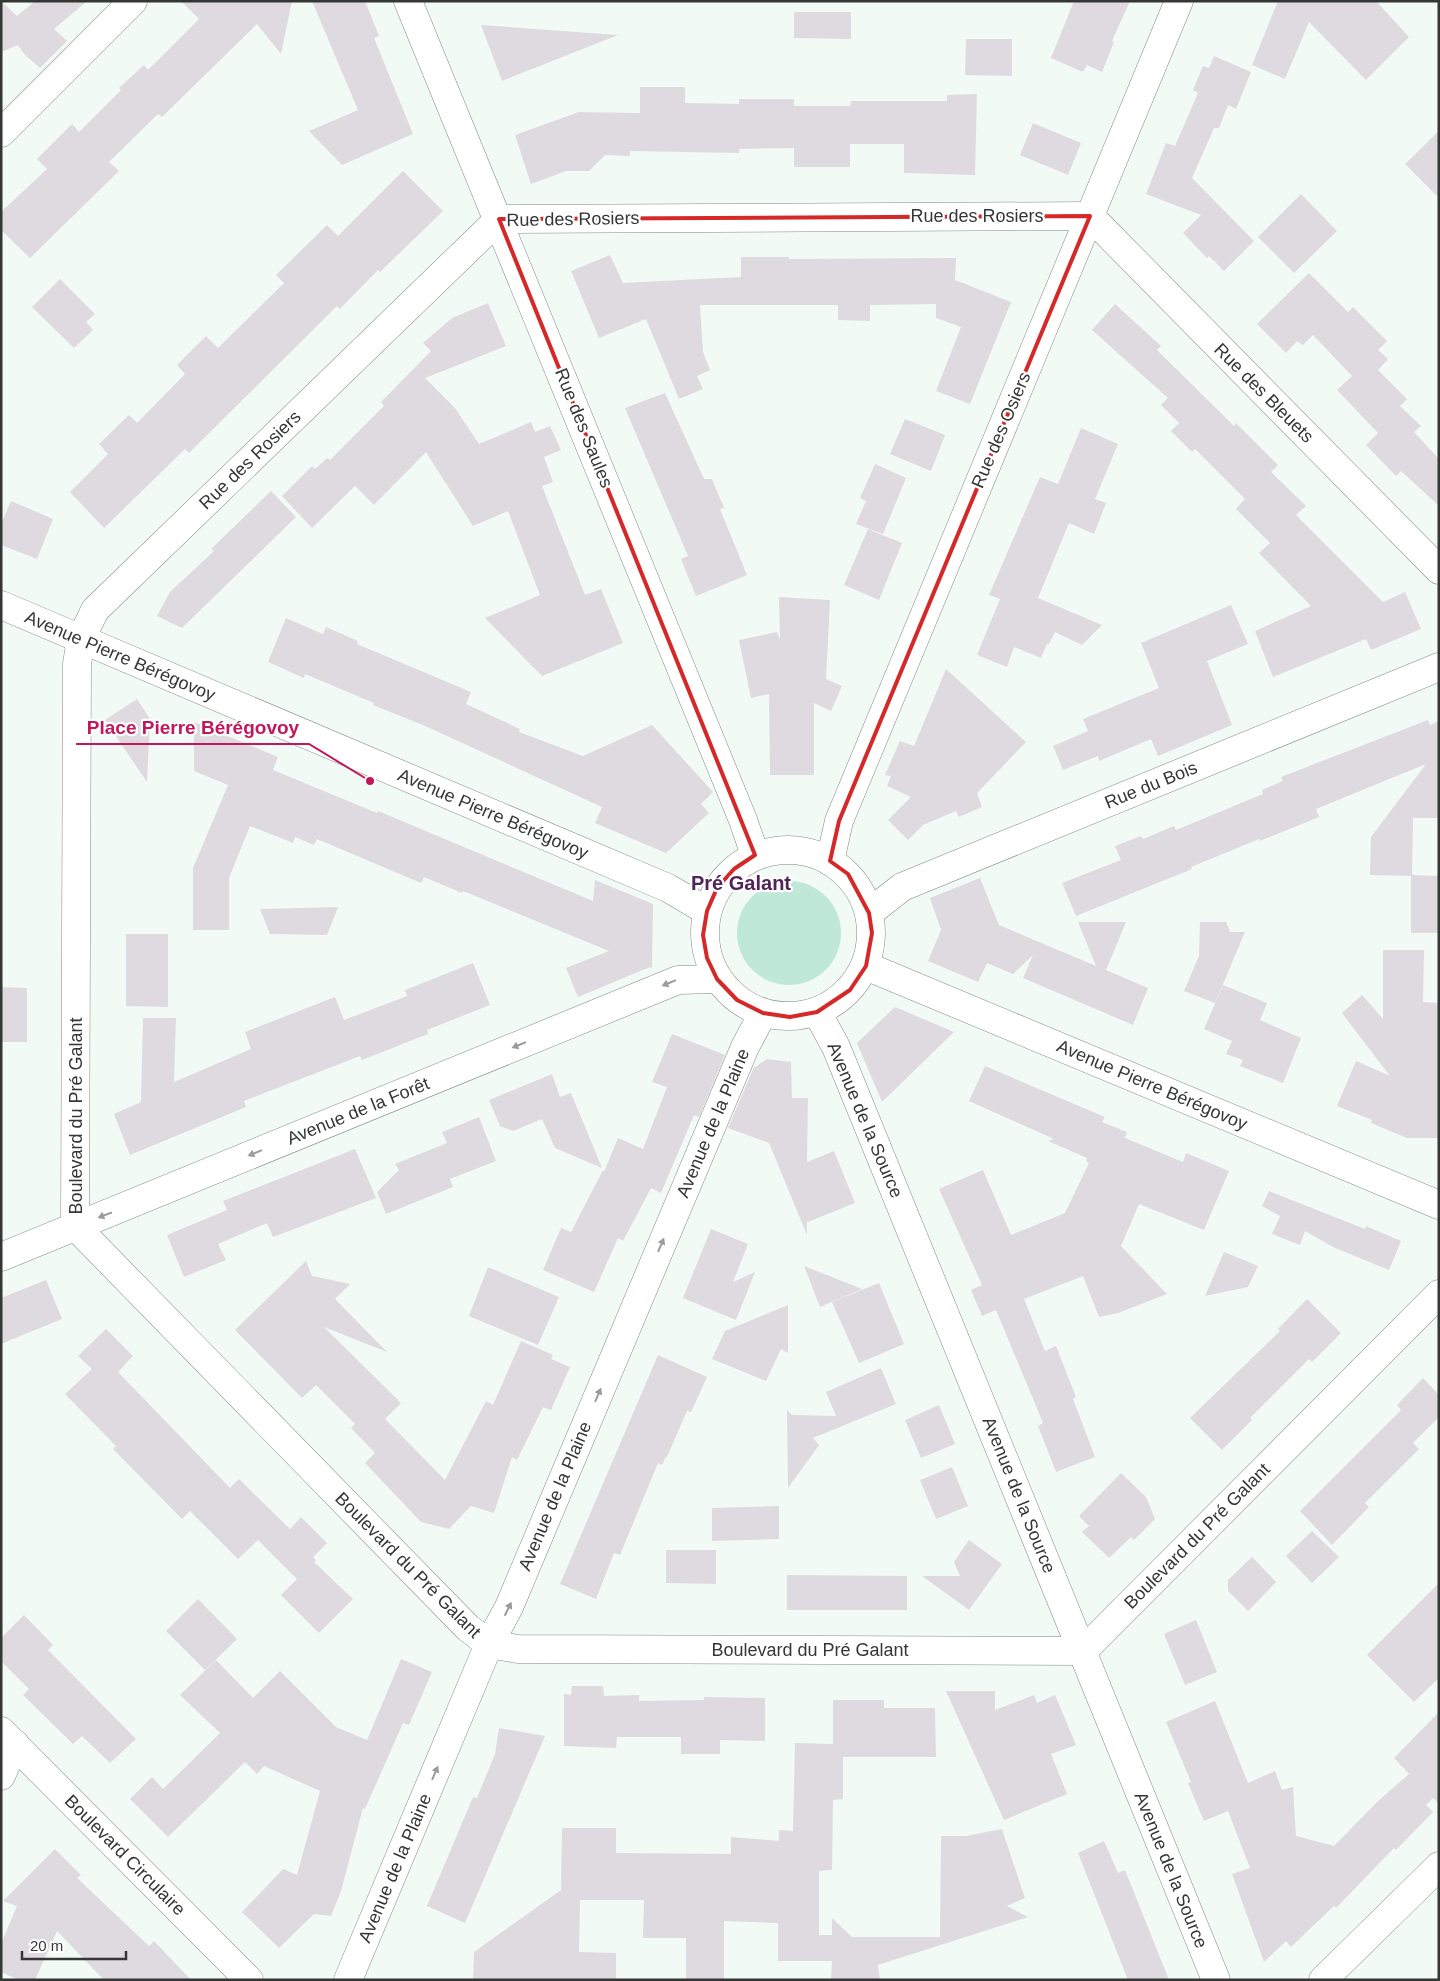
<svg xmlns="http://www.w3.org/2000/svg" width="1440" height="1981" font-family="Helvetica,sans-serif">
	<rect width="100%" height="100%" fill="#f2faf6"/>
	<circle fill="#c0e8d9" cx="789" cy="933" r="52"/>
	<g fill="#dfdadf">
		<path d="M1 1 17 16 35 1H87L54 29 67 41 40 68 25 55 18 45 1 52Z"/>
		<path d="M181 1H292L281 54 257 24 162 117 158 114 109 162 119 171 30 258 1 230V212L47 169 37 159 72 124 79 132 121 90 119 88 144 65 148 70 199 19Z"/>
		<path d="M312 1H365L379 36 374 38 413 134 342 165 309 131 358 110Z"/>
		<path d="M1074 1H1130L1112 41 1114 42 1102 72 1087 65 1083 72 1051 58Z"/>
		<path d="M1278 1H1376L1409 37 1366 80 1309 22 1285 79 1252 65Z"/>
		<path d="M794 12H851V39L794 38Z"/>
		<path d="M481 25 618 35 502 81Z"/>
		<path d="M966 39H1012V76L965 75Z"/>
		<path d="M1214 56 1251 72 1236 109 1228 105 1219 128H1214L1192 178 1254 241 1224 271 1209 256 1207 258 1183 233 1201 215 1146 194 1166 143 1175 146 1198 93 1193 90 1203 66 1209 68Z"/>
		<path d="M640 87H685V103L739 104V99H794V106H850L851 101H947V95L977 94 975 175 904 173V144H850V167H794V148L739 149V153L630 151V156L605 155 589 171H566L531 184 515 135 579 112 640 113Z"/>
		<path d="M1033 123 1081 143 1068 175 1020 155Z"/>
		<path d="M1439 131V198L1405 164Z"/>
		<path d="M403 171 443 211 380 272 378 270 340 309 337 306 189 453 185 449 104 528 70 492 108 454 99 444 129 415 137 423 185 374 177 365 206 336 218 348 284 283 276 275 327 225 338 236Z"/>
		<path d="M1301 194 1337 231 1294 273 1258 237Z"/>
		<path d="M610 255 623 283 741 277V257H789V259L956 258 955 280 1011 302 970 404 936 391 961 327 936 318V304L870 305V321L838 320V305H700L703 352 710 370 697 376 703 389 679 399 646 319 599 338 571 271Z"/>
		<path d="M1309 273 1348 312 1353 307 1387 341 1378 350 1388 359 1378 370 1407 399 1400 406 1421 426 1414 432 1439 459V506L1401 471 1396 476 1366 445 1378 433 1337 390 1352 376 1313 335 1303 345 1297 341 1286 353 1257 324Z"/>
		<path d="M60 279 95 314 86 322 93 330 74 348 32 307Z"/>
		<path d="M488 303 506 346 425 378 455 408 479 444 531 422 535 432 550 426 561 450 544 457 553 482 542 486 585 595 601 589 623 643 542 676 485 618 540 595 508 511 473 526 426 452 374 505 355 486 312 528 282 496 312 466 315 469 327 458 330 460 384 406 381 402 431 351 423 343 452 318Z"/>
		<path d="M1115 304 1161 346 1157 350 1234 426 1236 423 1278 465 1271 472 1306 506 1296 515 1383 602 1405 592 1421 629 1371 650 1366 639 1273 677 1255 631 1311 606 1259 553 1270 543 1236 509 1245 499 1195 449 1192 452 1171 431 1179 423 1161 405 1168 398 1092 330Z"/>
		<path d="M665 393 704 479H712L724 508 720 509 747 575 696 596 681 559 688 556 625 408Z"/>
		<path d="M905 419 945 435 931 471 890 454Z"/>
		<path d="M1081 428 1118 444 1095 499 1106 503 1094 534 1069 523 1038 598 1102 625 1082 645 1055 632 1049 644H1047L1041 658 1014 647 1007 667 977 655 1000 599 989 595 1040 477 1058 484Z"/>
		<path d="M875 464 906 478 883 534 856 524 866 501 860 498Z"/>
		<path d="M271 491 296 517 182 628 157 616 170 592 214 551 211 549Z"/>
		<path d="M11 501 53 519 37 559 1 545V524Z"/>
		<path d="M868 529 902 543 879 600 844 585Z"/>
		<path d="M779 597 830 600 826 679 842 686 831 711 814 703V775H770L769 694 751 698 739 640 777 632 780 640Z"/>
		<path d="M1231 605 1248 644 1207 661 1232 725 1158 756 1151 739 1099 761 1098 756 1063 770 1053 746 1088 731 1083 719 1159 688 1141 643Z"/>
		<path d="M286 618 323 634 326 627 358 641 357 644 471 692 466 704 520 729 519 732 583 756 652 725 713 792 701 804 709 813 666 853 595 823 602 807 423 725 373 705 374 703 305 674 304 678 268 662Z"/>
		<path d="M946 669 1026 742 977 793 982 807 959 817 956 811 923 825 908 840 888 820 911 797 887 786 891 776 885 775 900 741 914 746Z"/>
		<path d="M137 699 150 719 147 782 105 720Z"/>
		<path d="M1428 720 1430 725 1439 721V818H1413L1412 875 1439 876V933H1411V876L1370 875 1371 837 1426 764 1316 809 1319 817 1260 841 1259 839 1191 867 1192 869 1076 916 1062 883 1121 860 1115 846 1141 836 1143 839 1174 826 1176 830 1263 794 1262 790 1283 781 1281 777Z"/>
		<path d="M194 722 278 757 273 770 377 813 378 811 593 901 595 880 653 904 652 968 650 967 578 997 566 968 609 951 463 891 462 893 424 877 421 883 317 839 314 845 295 837 293 843 250 826 229 878V930H193V868L228 785 194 771Z"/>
		<path d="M980 878 999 925 1096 966 1078 922H1126L1106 970 1148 988 1133 1025 1023 978 1033 955 1013 974 987 963 978 982 928 961 941 930 930 898Z"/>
		<path d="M338 907 327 935 270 934 260 909Z"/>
		<path d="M1200 922H1226L1230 932H1245L1215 1003 1184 991 1199 956Z"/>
		<path d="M126 934H168V1007L126 1006Z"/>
		<path d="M1383 950H1424L1423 1002 1439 1003V1140L1437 1138H1407L1371 1123 1372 1120 1337 1106 1356 1061 1390 1076 1342 1013 1362 995 1383 1019Z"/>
		<path d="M473 963 490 1005 427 1030 428 1034 362 1060 360 1056 244 1101 246 1107 130 1155 114 1114 141 1102 143 1018H176L174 1082 251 1049 245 1032 335 997 344 1020 407 996 405 990Z"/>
		<path d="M1223 985 1267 1003 1260 1020 1301 1038 1283 1083 1240 1066 1243 1060 1226 1054 1232 1041 1204 1029Z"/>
		<path d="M1 987 27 988V1042H1Z"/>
		<path d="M895 1007 954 1032 882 1102 857 1043Z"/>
		<path d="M672 1034 725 1055 699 1117 694 1115 661 1193 651 1188 623 1241 618 1238 594 1292 543 1270 561 1228 571 1232 603 1170 604 1172 618 1138 643 1149 667 1087 652 1082Z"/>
		<path d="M767 1059 791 1062 792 1098H808L807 1162 834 1151 855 1203 808 1222 807 1221V1235L769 1143 728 1128 754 1067H755Z"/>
		<path d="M985 1066 1105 1117 1102 1122 1127 1132 1125 1138 1183 1162 1186 1153 1229 1171 1204 1230 1139 1204 1121 1246 1167 1294 1118 1313 1099 1317 1083 1276 1024 1299 1045 1351 1056 1346 1076 1397 1073 1399 1095 1457 1056 1472 1038 1426 1043 1423 996 1310 982 1316 971 1290 982 1285 939 1189 983 1170 1011 1235 1065 1213 1089 1163 1086 1161 1087 1158 1048 1141 1054 1139 969 1101Z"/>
		<path d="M552 1074 560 1097 571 1093 602 1168 555 1148 542 1119 513 1131 500 1126 489 1100Z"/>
		<path d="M479 1117 496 1161 450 1179 453 1187 386 1214 377 1192 399 1170 395 1164 447 1143 442 1132Z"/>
		<path d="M355 1149 376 1198 273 1237 267 1223 218 1244 226 1260 184 1277 167 1235 227 1210 223 1201Z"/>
		<path d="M1269 1191 1365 1229 1366 1226 1401 1241 1389 1270 1333 1247 1305 1231 1300 1245 1272 1234 1280 1216 1262 1206Z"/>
		<path d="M711 1229 748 1244 733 1282 755 1272 736 1320 683 1298Z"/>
		<path d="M1224 1252 1258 1266 1248 1287 1205 1296Z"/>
		<path d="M306 1261 312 1276 350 1284 335 1299 387 1352 324 1327 401 1403 385 1419 445 1480 486 1401 493 1405 521 1341 553 1355 551 1359 570 1367 551 1410 543 1407 517 1460 512 1457 494 1513 471 1506 449 1529 421 1522 365 1463 375 1453 351 1428 355 1424 316 1385 302 1398 235 1330Z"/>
		<path d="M804 1266 862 1289 820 1307Z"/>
		<path d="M488 1267 559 1297 538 1345 469 1316Z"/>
		<path d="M46 1280 62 1319 1 1344V1298Z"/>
		<path d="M879 1283 904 1344 859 1363 832 1302Z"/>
		<path d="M1307 1299 1341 1333 1312 1362 1309 1359 1250 1418 1252 1420 1222 1450 1190 1418 1280 1331 1278 1329Z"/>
		<path d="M788 1305V1353L781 1349 766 1381 712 1359 725 1331Z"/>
		<path d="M106 1329 133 1356 118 1372 230 1488 239 1479 290 1529 301 1517 327 1543 313 1557 316 1560 313 1563 314 1562 353 1599 319 1633 281 1595 297 1579 258 1540 238 1559 190 1511 182 1519 113 1449 116 1446 65 1394 92 1369 78 1356Z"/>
		<path d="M658 1355 707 1377 691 1412 687 1411 666 1459V1456L662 1465 658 1463 620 1555 614 1553 596 1599 560 1584Z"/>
		<path d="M881 1368 896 1404 813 1438 819 1445 788 1488 787 1410 792 1415 836 1416 826 1392Z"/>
		<path d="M1423 1378 1439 1395V1417L1413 1443 1419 1449 1365 1503 1369 1507 1332 1545 1300 1511 1401 1410 1397 1405Z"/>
		<path d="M939 1405 955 1444 921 1458 905 1420Z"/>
		<path d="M952 1467 968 1506 936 1519 920 1480Z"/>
		<path d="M1121 1473 1146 1497 1155 1519 1134 1540 1131 1537 1109 1558 1082 1532 1089 1526 1079 1516Z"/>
		<path d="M779 1506V1539L712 1541V1508Z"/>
		<path d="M1312 1531 1339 1557 1312 1583 1286 1556Z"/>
		<path d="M969 1540 1002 1564 969 1610 922 1576H960L954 1562Z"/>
		<path d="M666 1550H716V1584L666 1583Z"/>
		<path d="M1252 1557 1276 1582 1248 1611 1228 1591V1580Z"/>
		<path d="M787 1575 907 1576V1610H787Z"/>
		<path d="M1439 1583V1678L1414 1702 1367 1655Z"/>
		<path d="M198 1599 237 1639 205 1670 166 1631Z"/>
		<path d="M24 1615 53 1645 48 1650 136 1739 110 1763 82 1736 73 1744 23 1695 29 1689 1 1661V1638Z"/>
		<path d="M1196 1620 1217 1672 1185 1685 1164 1634Z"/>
		<path d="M401 1659 432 1672 409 1725 403 1723 365 1809 363 1808 341 1891 331 1916 314 1914 279 1948 242 1912 283 1869 297 1875 320 1791 264 1766 257 1774 245 1762 168 1837 130 1799 152 1777 163 1789 220 1733 180 1695 216 1660 253 1698 280 1671 336 1727 367 1740Z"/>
		<path d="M572 1686H603L604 1696 639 1695V1701L704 1700V1697L765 1698V1741L720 1740V1754H681V1737H617L616 1748 564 1746V1694L571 1695Z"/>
		<path d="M946 1691H995V1710L1034 1695 1037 1703 1055 1695 1076 1745 1051 1754 1067 1794 1004 1820Z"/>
		<path d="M833 1700H884V1708H935L936 1757H843V1799L833 1800 832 1870 819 1871V1935H832V1918L852 1937H940L941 1836H966L1002 1829 1025 1898 1007 1906 1028 1917 878 1965 880 1980H831L832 1961H778V1923L724 1921V1980H686V1938H643L644 1900H580L579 1952 616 1953V1980H473L474 1952 561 1890 562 1828H616V1853L731 1854V1837L779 1841V1830L793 1831 795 1743 833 1744Z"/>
		<path d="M1215 1701 1248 1783 1275 1771 1282 1790 1293 1787 1296 1836 1334 1846 1378 1801 1409 1774 1394 1758 1439 1712V1804L1433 1798 1426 1805 1433 1812 1396 1850 1394 1848 1336 1908 1334 1906 1291 1947 1286 1941 1264 1962 1232 1874 1250 1868 1228 1811 1204 1821 1188 1783 1191 1782 1166 1722Z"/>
		<path d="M499 1728 545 1736 465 1923 427 1906 473 1797 477 1798 495 1754Z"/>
		<path d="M1104 1841 1118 1873 1125 1870 1169 1980H1128L1078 1853Z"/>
		<path d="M55 1849 81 1875 77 1878 149 1946 154 1941 191 1980H104L57 1931 35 1980H19L1 1972V1944L17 1906 3 1901Z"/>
	</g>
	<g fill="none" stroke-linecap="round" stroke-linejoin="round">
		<g stroke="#838a87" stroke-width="29">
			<g id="street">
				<path d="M408 1 743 820 755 855"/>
				<path d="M1 133 133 1"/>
				<path d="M1439 570 1090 216 499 219 95 610 81 639 77 664 75 1226 468 1628 489 1644 518 1649 1083 1651 1439 1294"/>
				<path d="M830 861 839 821 1179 1"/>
				<path d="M869 913 902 887 1439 667"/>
				<path d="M817 1012 836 1047 1216 1980"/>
				<path d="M1 1257 678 980 717 979"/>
				<path d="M1 1731 249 1980"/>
				<path d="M1 1776 15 1744"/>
				<path d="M348 1980 489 1644 509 1607 745 1047 763 1013"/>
				<path d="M1323 1980 1439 1866"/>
			</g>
		</g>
		<g stroke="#838a87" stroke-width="29">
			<g id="secondary">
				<path d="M1 605 668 888 707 911"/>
				<circle cx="788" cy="933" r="83"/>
				<path d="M866 966 1439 1205"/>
			</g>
		</g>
		<use href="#street" stroke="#fff" stroke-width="28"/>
		<use href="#secondary" stroke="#fff" stroke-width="28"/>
	</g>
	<defs><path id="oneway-solid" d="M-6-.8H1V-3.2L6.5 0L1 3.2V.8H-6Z" transform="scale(1.25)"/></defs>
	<g fill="#9a9b9a">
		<use href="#oneway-solid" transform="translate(669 983) rotate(158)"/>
		<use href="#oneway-solid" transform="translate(519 1045) rotate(158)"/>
		<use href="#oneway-solid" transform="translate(255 1153) rotate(158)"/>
		<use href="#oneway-solid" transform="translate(105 1215) rotate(159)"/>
		<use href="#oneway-solid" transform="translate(661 1245) rotate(-67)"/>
		<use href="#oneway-solid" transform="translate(598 1395) rotate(-67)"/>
		<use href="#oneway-solid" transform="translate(508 1609) rotate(-64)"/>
		<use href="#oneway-solid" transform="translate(435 1773) rotate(-67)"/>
	</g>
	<path fill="none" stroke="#d62828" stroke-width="4" stroke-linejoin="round" d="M1090 216 839 821 830 861 848 874 869 913 872 933 866 966 850 990 817 1012 790 1017 763 1013 737 1000 717 979 707 958 703 935 707 911 717 888 734 869 755 855 499 219Z"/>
	<g text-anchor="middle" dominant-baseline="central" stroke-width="4.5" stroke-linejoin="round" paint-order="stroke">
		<g font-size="18" fill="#343735" stroke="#fff">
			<text x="977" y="216">Rue des Rosiers</text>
			<text transform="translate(573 219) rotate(-1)">Rue des Rosiers</text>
			<text transform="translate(1264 393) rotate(45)">Rue des Bleuets</text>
			<text transform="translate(584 428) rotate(68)">Rue des Saules</text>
			<text transform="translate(1001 430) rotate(-67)">Rue des Osiers</text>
			<text transform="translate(250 460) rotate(-44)">Rue des Rosiers</text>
			<text transform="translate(120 656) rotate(23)">Avenue Pierre Bérégovoy</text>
			<text transform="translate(1151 785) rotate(-22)">Rue du Bois</text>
			<text transform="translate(493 814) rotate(23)">Avenue Pierre Bérégovoy</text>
			<text transform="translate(1152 1085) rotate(23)">Avenue Pierre Bérégovoy</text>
			<text transform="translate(358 1111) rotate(-22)">Avenue de la Forêt</text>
			<text transform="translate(76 1116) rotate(-90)">Boulevard du Pré Galant</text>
			<text transform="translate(865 1120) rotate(67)">Avenue de la Source</text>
			<text transform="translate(713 1123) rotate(-67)">Avenue de la Plaine</text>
			<text transform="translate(1019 1495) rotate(68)">Avenue de la Source</text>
			<text transform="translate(555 1496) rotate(-67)">Avenue de la Plaine</text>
			<text transform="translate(1197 1536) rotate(-45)">Boulevard du Pré Galant</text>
			<text transform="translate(408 1565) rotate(45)">Boulevard du Pré Galant</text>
			<text x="810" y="1650">Boulevard du Pré Galant</text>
			<text transform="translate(125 1855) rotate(45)">Boulevard Circulaire</text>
			<text transform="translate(395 1868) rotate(-67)">Avenue de la Plaine</text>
			<text transform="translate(1171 1870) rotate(68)">Avenue de la Source</text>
		</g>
		<g font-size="20" font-weight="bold" fill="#502458" stroke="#fff">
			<text x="741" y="883">Pré Galant</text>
		</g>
	</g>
	<path fill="none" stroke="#c2185b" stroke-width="2" d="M370 781L309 744H76"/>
	<circle fill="#c2185b" stroke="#fff" stroke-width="2" cx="370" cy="781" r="5"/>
	<g font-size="19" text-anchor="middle" font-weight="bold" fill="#c2185b" stroke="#fff" stroke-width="4.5" stroke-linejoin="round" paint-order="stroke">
		<text x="193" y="734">Place Pierre Bérégovoy</text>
	</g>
	<rect width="1440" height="1981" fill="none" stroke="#343735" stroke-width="5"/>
	<path d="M22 1951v8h104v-8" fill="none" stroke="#343735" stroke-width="2.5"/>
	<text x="30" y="1951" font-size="15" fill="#343735" stroke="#ffffff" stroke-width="4" paint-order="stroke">20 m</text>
</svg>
